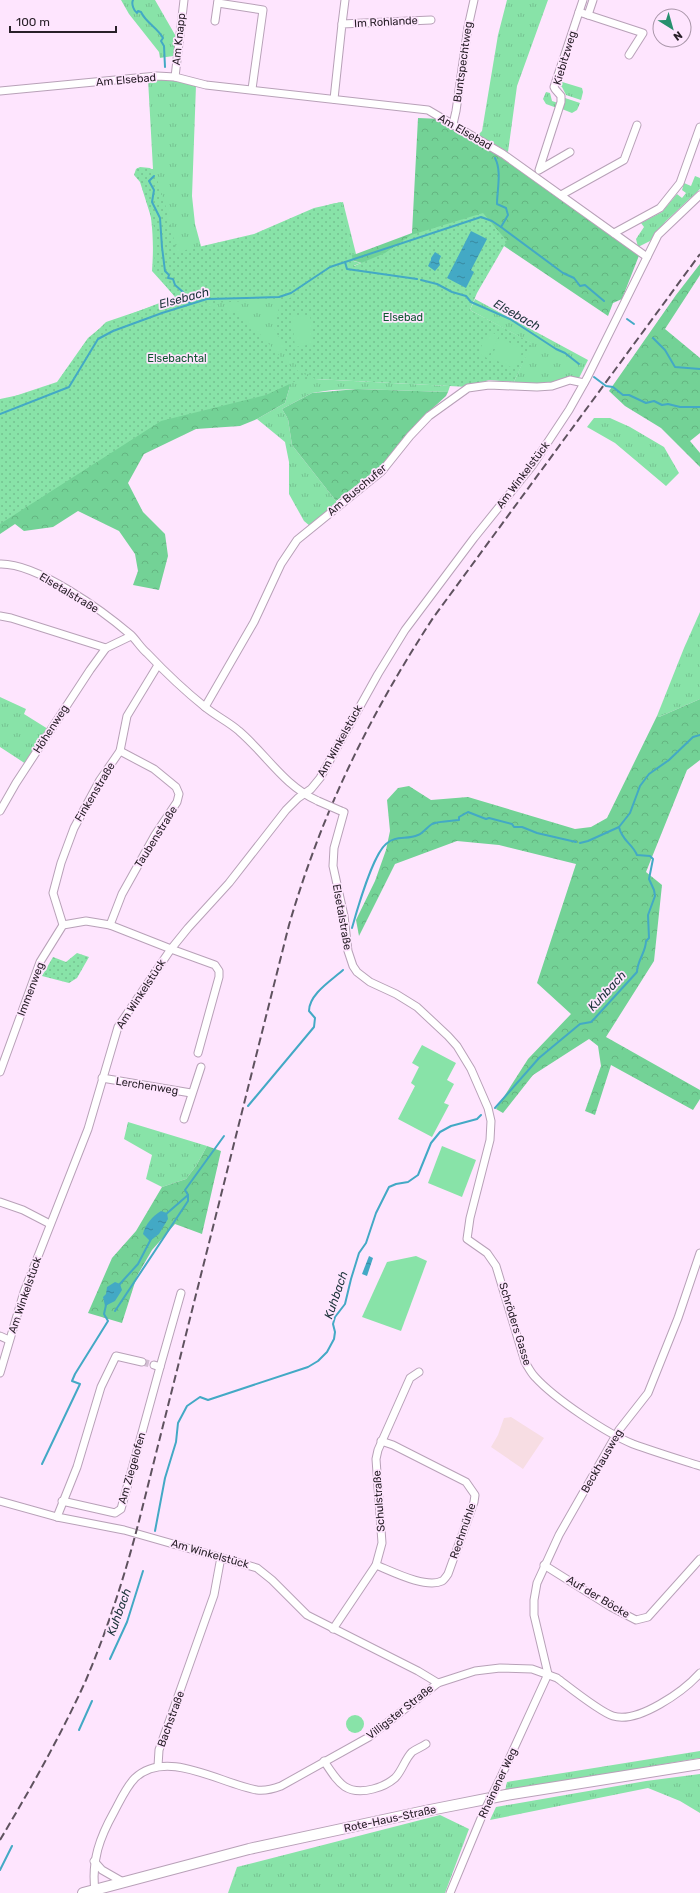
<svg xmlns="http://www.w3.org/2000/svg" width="700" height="1893" font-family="Rubik,sans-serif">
	<defs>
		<pattern id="grass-tufts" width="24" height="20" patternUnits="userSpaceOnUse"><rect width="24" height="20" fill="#88e3a8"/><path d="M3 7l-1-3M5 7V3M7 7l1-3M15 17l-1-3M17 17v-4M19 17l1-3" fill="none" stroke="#75c291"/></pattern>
		<pattern id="forest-crowns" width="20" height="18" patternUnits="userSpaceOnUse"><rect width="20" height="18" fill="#73d296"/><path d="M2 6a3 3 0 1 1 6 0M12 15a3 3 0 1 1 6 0" fill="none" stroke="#64b481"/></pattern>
		<pattern id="park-dots" width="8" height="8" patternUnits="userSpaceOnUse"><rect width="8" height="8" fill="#88e3a8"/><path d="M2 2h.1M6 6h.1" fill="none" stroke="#75c291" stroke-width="1.8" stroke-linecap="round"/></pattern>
		<pattern id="water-ripples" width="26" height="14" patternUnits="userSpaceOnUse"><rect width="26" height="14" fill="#43a9c5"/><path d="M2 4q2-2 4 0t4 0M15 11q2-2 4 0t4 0" fill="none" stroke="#3889a0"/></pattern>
	</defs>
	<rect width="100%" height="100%" fill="#fee5fe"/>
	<path fill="#f7dde3" d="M511 1417 544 1438 523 1469 491 1447 498 1435 504 1418Z"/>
	<g fill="url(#grass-tufts)">
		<path d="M121 0H155L178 40 173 64V56L160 58 159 52 129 14Z"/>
		<path d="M507 0H548L517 86 508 152 478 135 482 131 498 35Z"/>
		<path d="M166 78 196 85 192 196 195 224 202 250 253 236 331 204 343 202 356 254 334 256 361 263 340 271 315 379 450 386 448 392 357 389 332 390 312 393 282 409 288 419 292 445 336 501V504L310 526 304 521 289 494V462L285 442 257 419 285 403 290 386 0 515V399L57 387 85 343 106 322 162 303 179 301 152 271C154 244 153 219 146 193 144 184 136 178 137 168L153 169 148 79Z"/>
		<path d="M559 81 582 88 583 92 581 100 566 95 562 87 558 85Z"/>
		<path d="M546 92 550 93 552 101 558 103 557 108 546 104 543 99Z"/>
		<path d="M565 98 580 103 577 110 572 113 562 109Z"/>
		<path d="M695 176 700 178V189L666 221 650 241 638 247 636 239 644 227 641 223 662 212 677 194 682 198 686 193 682 190 684 183 691 186Z"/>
		<path d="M475 299 588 360 579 378 535 385 514 382 531 343 470 310Z"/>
		<path d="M594 418H610L630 427 664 447 679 473 666 486 615 443 587 427Z"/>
		<path d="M700 612V699L659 717 657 716 684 648Z"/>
		<path d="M0 697 26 709 24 714 48 729 26 764 0 747Z"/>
		<path d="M128 1122 207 1146 196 1166 186 1179 162 1187 146 1179 152 1155 124 1139Z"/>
		<path d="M700 1751V1758L505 1791 507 1782Z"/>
		<path d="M700 1774V1813L680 1801 648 1788 490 1820 496 1807 646 1781Z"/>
		<path d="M440 1815 469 1829 445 1893H228L237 1867Z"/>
	</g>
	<g fill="url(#forest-crowns)">
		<path d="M418 118 442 119 559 195 640 253 622 299 613 303 608 316 504 246 383 269 333 255 356 254 412 233Z"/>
		<path d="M700 264V275L665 329 700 358V433L690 441 700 453V467L661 428 625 406 609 391 676 295Z"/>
		<path d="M288 380 290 386 285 403 257 419 240 426 196 429 144 454 128 483 143 512 165 534 168 556 159 590 133 585 138 571 135 554 119 531 78 511 53 527 24 531 15 524 0 534V515L129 429Z"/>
		<path d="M357 389 448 392 446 396 421 419 380 467 336 501 292 445 288 419 282 409 312 393Z"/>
		<path d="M700 699V760L687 770 646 872 662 885 654 961 606 1037 700 1090V1099L693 1110 611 1065 595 1115 585 1111 601 1066 598 1046 589 1039 533 1075 503 1113 496 1109 528 1059 571 1014 537 983 576 864 499 845 457 841 395 864 359 936 356 920 375 881 386 850 390 831 387 800 398 788 409 786 431 800 468 797 575 829 591 827 607 818 657 716 659 717Z"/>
		<path d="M207 1146 221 1151 202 1234 175 1224 152 1250 137 1276 122 1323 88 1313 112 1258 136 1231 162 1187 186 1179 196 1166Z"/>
	</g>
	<g fill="url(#park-dots)">
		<path d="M140 167 150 168 155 173 166 207 177 252 254 234 314 208 341 202 354 266 385 253 411 235 483 213 507 241 477 293 470 310 532 343 514 382 489 380 468 387 315 379 291 361 274 328 280 304 293 296 282 299 197 304 235 312 256 330 288 365 311 378 294 382 266 395 161 421 0 524V401L57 382 88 338 99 329 113 321 175 297 157 275 154 269 156 233 140 182 134 175 136 169Z"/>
		<path d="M77 953 89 957 77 978 69 983 42 976 53 957 66 962Z"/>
	</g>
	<g fill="#88e3a8">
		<path d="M310 315 313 344 295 347 292 317Z"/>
		<path d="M489 331 499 336 487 358 478 353Z"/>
		<path d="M500 338 523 349 515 369 491 358Z"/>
		<path d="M422 1045 456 1063 447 1080 454 1084 444 1103 449 1105 432 1137 398 1119 415 1086 411 1083 419 1067 412 1063Z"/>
		<path d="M442 1146 476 1160 462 1197 428 1183Z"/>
		<path d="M416 1256 427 1261 401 1331 362 1317 387 1262Z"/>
		<circle cx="355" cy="1724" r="9"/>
	</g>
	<g fill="url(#water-ripples)">
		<path d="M471 231 487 239 471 270 474 272 466 288 447 278Z"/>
		<path d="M435 252 441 256 439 261 440 265 435 271 428 266 431 260V258Z"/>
		<path d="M161 1211 167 1213 168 1219 159 1234 150 1241 143 1234C145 1224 153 1216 161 1211Z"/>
		<path d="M369 1256 373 1258 367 1276 362 1274Z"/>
		<path d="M115 1282 120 1284 122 1290 115 1301 105 1306 103 1297 106 1294 107 1287Z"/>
	</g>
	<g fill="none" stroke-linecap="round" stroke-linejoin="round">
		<g stroke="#43a9c5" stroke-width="2">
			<path d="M133 0C131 4 134 11 137 13L138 11 141 12C146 23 157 27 163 38L161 41 164 46 165 67"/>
			<path d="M495 158C502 171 497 190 497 204L506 208 508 215 501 227"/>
			<path d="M154 176 149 181 154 190 152 202 160 218 162 247 165 271 169 275 168 278 173 279 175 285 183 292 190 304"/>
			<path d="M345 262 347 269 417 279"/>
			<path d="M421 280 437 284 452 292 466 296 471 302 510 319 556 349 565 353 579 364"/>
			<path d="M627 319 634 324"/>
			<path d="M653 338 665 350 675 367 700 369"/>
			<path d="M594 377 606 386 613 387 623 395H629L646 403 654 401 662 405 668 404 680 407H700"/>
			<path d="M0 414 69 387 98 339 113 331 162 313 207 299 279 297 291 293 330 267 481 217 492 221 501 227 563 273 574 278 580 286 585 285 604 301"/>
			<path d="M580 843 588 841 619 827"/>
			<path d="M352 928C357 910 373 855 386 844 395 835 407 840 418 835 423 833 427 827 432 824 439 821 451 821 459 820V817L468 812 486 819 489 818 512 824 514 827H522L537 833 576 842"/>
			<path d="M248 1106 314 1027 315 1018 309 1011C309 994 332 980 343 970"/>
			<path d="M495 1108 539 1058 580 1024 591 1022 595 1018 637 972C637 961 646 952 646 941L649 938 648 915 655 896 654 890 649 879 653 859 650 856 637 855C632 843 622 841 619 827L630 813 640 786 649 774 669 760 693 737 700 735"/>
			<path d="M165 1215 188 1195 185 1190 224 1136"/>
			<path d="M118 1286 138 1264 151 1239"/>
			<path d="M115 1311 188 1201V1195"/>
			<path d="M42 1464 80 1384 72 1381 75 1374 108 1321 104 1314 106 1305"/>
			<path d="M155 1531 165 1478 176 1442 178 1423 187 1406 200 1397 208 1400 308 1367 318 1361 327 1352 334 1339 335 1332 333 1324 335 1317 345 1304 351 1279 359 1253 366 1243 376 1213 389 1187 396 1184 408 1182 418 1175 431 1143 440 1132 451 1126 477 1119 481 1115"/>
			<path d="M110 1659 127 1622 143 1571"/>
			<path d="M79 1730 92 1701"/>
			<path d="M0 1870 12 1846"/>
		</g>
		<path stroke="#d3bed3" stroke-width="7" stroke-dasharray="7 3.5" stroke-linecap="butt" d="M142 1362 154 1365"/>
		<g stroke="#b8a1b8" stroke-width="9">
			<g id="minor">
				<path d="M218 3 263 10 252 89"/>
				<path d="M579 12 643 33 629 55"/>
				<path d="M588 15 593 0"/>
				<path d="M215 21 218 0"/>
				<path d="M342 24 345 0"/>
				<path d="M175 77 184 0"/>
				<path d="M0 91 157 76 175 77 206 85 428 110 503 154 647 257"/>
				<path d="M334 99 342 24 431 20"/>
				<path d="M453 124 456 111 468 27 474 0"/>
				<path d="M570 152 539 170 561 102V96L555 89 554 87 583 0"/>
				<path d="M561 195 624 160 637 125"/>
				<path d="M614 233 660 208 680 183 700 127"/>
				<path d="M0 564C37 563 103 611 131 635 137 641 141 648 147 653 165 672 185 691 205 707 216 716 229 722 239 731 267 755 283 785 318 801"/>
				<path d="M0 616 11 618 106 648"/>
				<path d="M205 707 254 622 281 564 297 540 382 471 410 436 429 416 468 388 489 385 537 387 552 386 570 380 584 383"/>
				<path d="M0 811 16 783 90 670 106 648 131 636"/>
				<path d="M341 811 344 812 334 848 333 866 344 916 348 951 353 966 357 972 370 982 396 994 417 1007 448 1036 457 1046 471 1069 488 1108 491 1121 490 1140 470 1218 467 1239 487 1253 496 1266 525 1362C528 1367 531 1373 535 1377 555 1399 606 1433 633 1444 655 1452 678 1459 700 1466"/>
				<path d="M63 925 53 893 61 863 74 828 100 780 120 751 127 716 158 665"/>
				<path d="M110 925 122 894 155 835 177 802 179 794 176 787 154 769 120 751"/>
				<path d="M0 1072 40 962 63 925 86 921 110 925 171 949 215 965 219 971V977L198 1053"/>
				<path d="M102 1078 191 1093"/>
				<path d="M184 1119 201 1067"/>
				<path d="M0 1202 23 1210 50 1224"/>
				<path d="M0 1336 9 1340"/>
				<path d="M154 1365 160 1367 181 1293"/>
				<path d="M0 1373 24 1292 88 1129 118 1027 171 949 188 928 229 883 286 810 298 798 311 789 320 778 378 674 405 630 474 538 532 466 569 410 587 378 658 235 700 195"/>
				<path d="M0 1501 57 1517 124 1530 257 1568 272 1580 307 1615 418 1671 438 1683"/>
				<path d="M62 1501 115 1513 121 1509 160 1367"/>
				<path d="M57 1517 77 1467 101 1387 116 1356 142 1362"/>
				<path d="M376 1565C391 1571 426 1589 442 1581 444 1580 446 1577 448 1574L474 1502 475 1495 466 1482 393 1445 381 1441"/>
				<path d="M544 1565 611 1607 636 1620 648 1617 700 1559"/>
				<path d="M333 1629 376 1565 382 1543 376 1459 378 1450 410 1378 419 1372"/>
				<path d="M548 1674 534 1615V1600L537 1583 559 1535 619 1430 648 1393 678 1318 700 1253"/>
				<path d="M324 1761C338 1782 345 1796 373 1789 381 1787 388 1784 395 1778 402 1771 405 1759 412 1752 416 1749 422 1747 426 1744"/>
				<path d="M158 1766 159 1750 214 1595 221 1557"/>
				<path d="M499 1781 548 1674"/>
				<path d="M94 1861 102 1870 123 1882"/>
				<path d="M95 1890C91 1861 100 1837 114 1812 120 1801 126 1787 135 1778 167 1748 221 1784 257 1790 265 1791 273 1789 281 1786L369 1737 438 1683 475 1671 500 1668 532 1669 557 1678C569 1687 600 1712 613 1716 638 1724 684 1691 700 1673"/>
				<path d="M450 1893 482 1816"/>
			</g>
		</g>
		<g stroke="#b8a1b8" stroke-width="12">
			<path id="secondary" d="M83 1893 249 1849 425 1811 506 1795 700 1764"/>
		</g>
		<use href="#minor" stroke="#fff" stroke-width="7"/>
		<use href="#secondary" stroke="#fff" stroke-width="10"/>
		<path stroke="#5f525f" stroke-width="2" stroke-dasharray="8 4" stroke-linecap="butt" d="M0 1840C31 1788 61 1735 86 1680 108 1628 125 1575 139 1521L289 925C322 812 369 716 433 618L700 254"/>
		<g stroke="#b8a1b8" stroke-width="9" stroke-linecap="butt">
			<g id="minor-bridge">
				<path d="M318 801 341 811"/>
				<path d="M482 1816 499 1781"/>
			</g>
		</g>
		<use href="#minor-bridge" stroke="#fff" stroke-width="7"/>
	</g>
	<g text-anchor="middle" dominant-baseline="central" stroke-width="3.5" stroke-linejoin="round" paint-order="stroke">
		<g font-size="11" fill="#292029" stroke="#fee5fe">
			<text transform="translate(386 22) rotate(-3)">Im Rohlande</text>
			<text transform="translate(179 39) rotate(-84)">Am Knapp</text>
			<text transform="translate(565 58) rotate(-73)">Kiebitzweg</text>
			<text transform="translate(463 62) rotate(-82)">Buntspechtweg</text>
			<text transform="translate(126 80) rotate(-5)">Am Elsebad</text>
			<text transform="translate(465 132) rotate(30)">Am Elsebad</text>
			<text transform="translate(523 475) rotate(-53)">Am Winkelstück</text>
			<text transform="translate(357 490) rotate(-40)">Am Buschufer</text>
			<text transform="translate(69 593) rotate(31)">Elsetalstraße</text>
			<text transform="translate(51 729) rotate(-57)">Höhenweg</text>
			<text transform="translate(340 741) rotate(-61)">Am Winkelstück</text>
			<text transform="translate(95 792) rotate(-59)">Finkenstraße</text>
			<text transform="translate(156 837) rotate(-58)">Taubenstraße</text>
			<text transform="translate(342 917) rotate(80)">Elsetalstraße</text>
			<text transform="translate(31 989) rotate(-69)">Immenweg</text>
			<text transform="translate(141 994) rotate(-57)">Am Winkelstück</text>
			<text transform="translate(147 1086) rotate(9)">Lerchenweg</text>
			<text transform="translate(25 1295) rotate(-71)">Am Winkelstück</text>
			<text transform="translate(515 1324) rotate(73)">Schröders Gasse</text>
			<text transform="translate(602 1461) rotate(-60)">Beckhausweg</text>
			<text transform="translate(132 1468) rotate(-74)">Am Ziegelofen</text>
			<text transform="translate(379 1501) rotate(-94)">Schulstraße</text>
			<text transform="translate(463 1531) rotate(-71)">Rechmühle</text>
			<text transform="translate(210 1554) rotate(16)">Am Winkelstück</text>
			<text transform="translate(598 1597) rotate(31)">Auf der Böcke</text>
			<text transform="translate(400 1712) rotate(-38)">Villigster Straße</text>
			<text transform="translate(171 1719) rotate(-70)">Bachstraße</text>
			<text transform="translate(498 1783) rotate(-65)">Rheinener Weg</text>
			<text transform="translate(390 1819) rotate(-12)">Rote-Haus-Straße</text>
		</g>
		<g font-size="11" fill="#0e5730" stroke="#fee5fe">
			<text x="403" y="317">Elsebad</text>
			<text x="177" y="358">Elsebachtal</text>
		</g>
		<g font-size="12" font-style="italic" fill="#1c333a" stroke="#fee5fe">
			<text transform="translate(184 298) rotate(-15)">Elsebach</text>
			<text transform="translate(517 315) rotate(29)">Elsebach</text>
			<text transform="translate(607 991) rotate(-47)">Kuhbach</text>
			<text transform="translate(336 1295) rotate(-71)">Kuhbach</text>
			<text transform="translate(119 1612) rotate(-70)">Kuhbach</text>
		</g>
	</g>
	<g transform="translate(672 28) rotate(143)"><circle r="19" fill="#fee5fe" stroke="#a996a9"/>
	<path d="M0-3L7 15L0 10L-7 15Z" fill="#27906e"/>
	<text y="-6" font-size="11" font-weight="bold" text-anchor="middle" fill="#292029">N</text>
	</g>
	<path d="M10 26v6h106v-6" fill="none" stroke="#292029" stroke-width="2"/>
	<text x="16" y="26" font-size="12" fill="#292029" stroke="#fee5fe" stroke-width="3" paint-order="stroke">100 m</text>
</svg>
